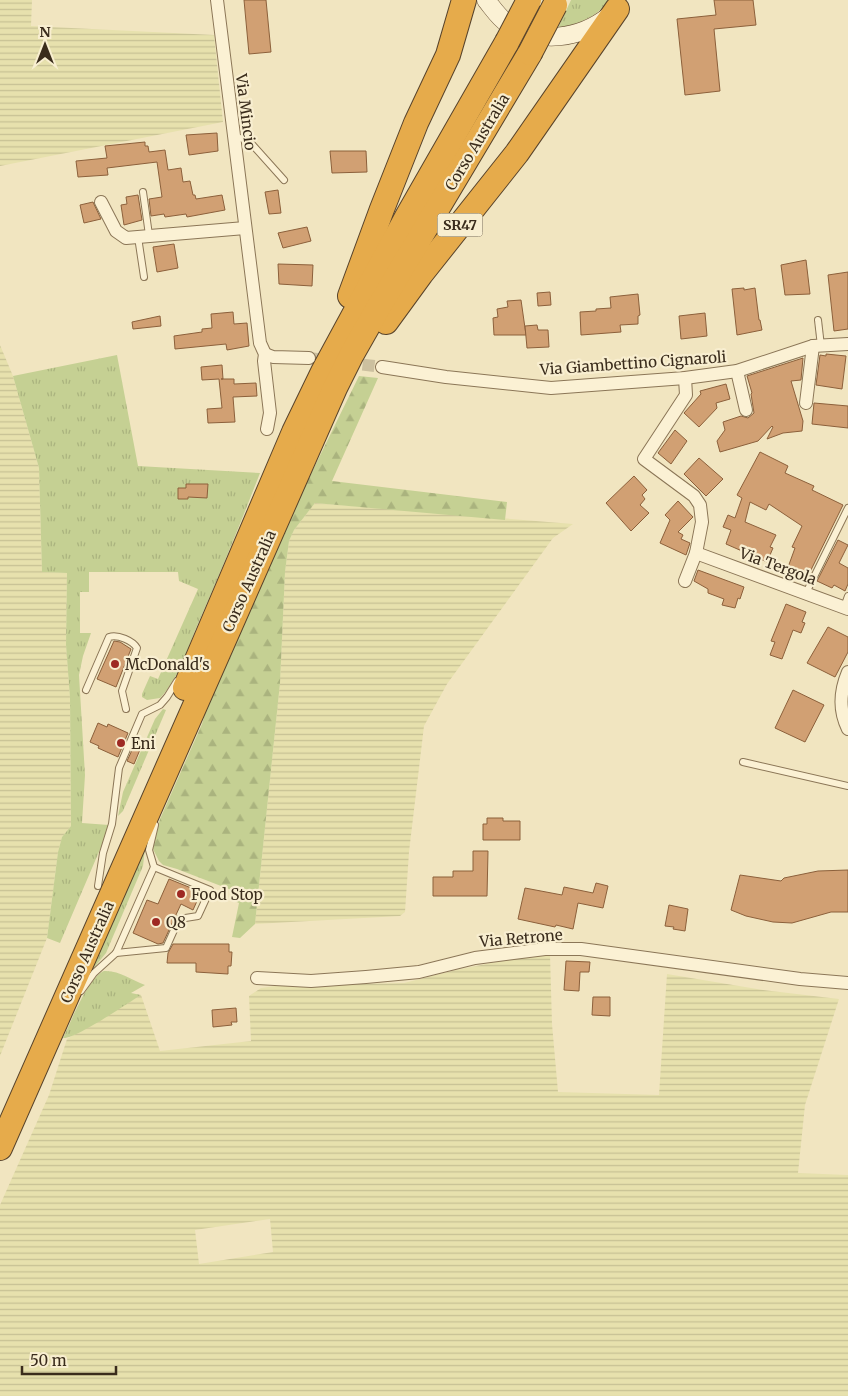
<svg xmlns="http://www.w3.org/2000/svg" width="848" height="1396" font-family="Merriweather,serif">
	<defs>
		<pattern id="farmland-rules" width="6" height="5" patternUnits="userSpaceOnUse" patternTransform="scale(1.25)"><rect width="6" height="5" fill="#e7e1ad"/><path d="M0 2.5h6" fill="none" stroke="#c7c194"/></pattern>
		<pattern id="grass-tufts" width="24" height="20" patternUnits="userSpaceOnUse" patternTransform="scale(1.25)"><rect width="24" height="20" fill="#c5d093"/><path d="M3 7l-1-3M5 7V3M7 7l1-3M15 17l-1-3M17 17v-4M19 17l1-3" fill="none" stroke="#aab37e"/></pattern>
		<pattern id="forest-firs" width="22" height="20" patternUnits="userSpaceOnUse" patternTransform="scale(1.25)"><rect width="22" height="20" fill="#c5d093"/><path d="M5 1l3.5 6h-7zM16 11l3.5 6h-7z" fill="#aab37e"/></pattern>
	</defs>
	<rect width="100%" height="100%" fill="#f1e5c0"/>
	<g fill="url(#farmland-rules)" fill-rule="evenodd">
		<path d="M0 0H32L31 26 214 35 223 122 0 166Z"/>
		<path d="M0 345 13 376 39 468 42 572 67 573 66 645 70 698 71 826 62 837 58 852 47 938 0 1056Z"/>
		<path d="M315 503 573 524 553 538 447 684 424 726 409 852 405 912 400 916 255 924 280 683 285 572 289 541 294 530Z"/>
		<path d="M550 954 552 1024 558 1092 659 1095 667 974 763 990 839 999 805 1105 798 1173 848 1175V1396H0V1205L49 1095 67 1039 141 995 160 1051 251 1041 249 996 261 988 275 986 404 983 456 970 516 958ZM270 1219 273 1252 199 1264 195 1230Z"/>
	</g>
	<g fill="url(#grass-tufts)">
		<path d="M571 0H609C596 18 578 24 558 28Z"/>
		<path d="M117 355 138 466 260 473C240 525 219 576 197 626 187 650 178 680 160 698L147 700 142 697V694L150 676 158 679 198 589 179 581 178 572H89V592H80V633H91L83 656 79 675 85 775 82 823 109 825 104 840 60 943 47 938 58 852 62 837 71 826 70 698 66 645 67 573 42 572 39 468 13 376Z"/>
		<path d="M163 709 166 710 123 811 118 816 123 792 155 719Z"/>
		<path d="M145 848 143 866 106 953 93 969 90 968Z"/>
		<path d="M104 971C119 970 131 980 145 985L131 993 141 995C128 1003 74 1040 63 1038 71 1022 88 977 104 971Z"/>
	</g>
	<path fill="url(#forest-firs)" d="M359 376 378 378 332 481 507 502 505 520 315 503 294 530 289 541 285 572 280 683 255 924 240 938 232 937 239 903 230 899 234 891 177 869 163 865 159 861 153 849 154 841 160 819 202 724 208 703 273 547 308 480Z"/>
	<g fill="#d1a073" stroke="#8c603b">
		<path d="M244 0H266L271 52 249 54Z"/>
		<path d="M714 0H753L756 25 714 29 720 91 685 95 677 19 716 15Z"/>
		<path d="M217 133 218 151 189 155 186 135Z"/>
		<path d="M145 142V146H148L149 152 165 150 168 170 181 168 183 182 190 181 193 195H195L196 199 222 195 225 210 187 217 186 214 165 217 164 214 151 216 149 199 162 197 157 162 107 168 108 175 78 177 76 161 107 158 105 146Z"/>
		<path d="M330 151H366L367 172 332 173Z"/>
		<path d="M278 190 281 213 269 214 265 192Z"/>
		<path d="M138 195 142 220 124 225 121 205 127 204 126 197Z"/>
		<path d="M93 202 101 219 84 223 80 205Z"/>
		<path d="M307 227 311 241 283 248 278 233Z"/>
		<path d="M174 244 178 268 157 272 153 247Z"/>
		<path d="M806 260 810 294 785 295 781 265Z"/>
		<path d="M278 264 313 265 312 286 279 284Z"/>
		<path d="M848 272V329L834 331 828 275Z"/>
		<path d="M744 288V290L755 288 759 320H760L762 330 737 335 732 289Z"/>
		<path d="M550 292 551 305 538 306 537 293Z"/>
		<path d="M638 294 640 315 638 316V324L620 325 621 332 581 335 580 312 596 311V309L611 308 610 297Z"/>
		<path d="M521 300 526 335H494L493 318 498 317 497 309 508 307 507 301Z"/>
		<path d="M233 312 234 324 247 323 249 346 227 350 226 344 175 349 174 336 202 332V329L212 328 211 314Z"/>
		<path d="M705 313 707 336 681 339 679 316Z"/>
		<path d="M160 316 161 326 133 329 132 322Z"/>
		<path d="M537 325 538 330H548L549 347 527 348 525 326Z"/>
		<path d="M826 354 846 356 842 389 816 385 820 355 826 356Z"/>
		<path d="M803 358 801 380 791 381 803 421 802 431 783 433 767 439 773 427 772 426 758 441 720 452 717 441 725 430 723 422 741 416 748 418 754 413 751 394 752 393 747 376Z"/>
		<path d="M222 365 223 379H221H234V384L256 383 257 396 233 397 235 422 208 423 207 409 222 408 219 379 202 380 201 367Z"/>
		<path d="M726 384 730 399 716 403 717 408 699 427 684 413 701 394 700 391Z"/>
		<path d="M814 403 848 406V428L812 424Z"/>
		<path d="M675 430 687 441 671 464 658 453Z"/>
		<path d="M760 452 788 466 785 473 814 486 812 490 843 505 807 578 787 570 795 548 792 547 802 526 769 504 766 510 750 502 745 522 776 535 770 547 773 548 767 562 726 544 731 530 723 527 728 515 735 518 742 498 737 495Z"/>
		<path d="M699 458 723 479 706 496 684 474Z"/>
		<path d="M634 476 647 490 642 495 645 499 640 505 649 513 631 531 606 503Z"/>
		<path d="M186 484H208L207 498 188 497V499H178V488H186Z"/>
		<path d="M678 501 693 517 678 532 683 535 681 539 690 543 686 555 660 543 670 520 665 515Z"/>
		<path d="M838 540 848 545 839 563 848 568V584L845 591 834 585 832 588 817 581Z"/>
		<path d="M698 570 744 587 740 599 738 598 735 608 722 605 724 599 708 593V589L694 581Z"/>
		<path d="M786 604 806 612 802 622 805 623 801 633 793 630 782 659 770 655 775 642 771 641Z"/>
		<path d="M828 627 848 637V652L835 677 807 663Z"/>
		<path d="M114 641 120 642 131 649 116 687 97 679Z"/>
		<path d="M793 690 824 705 805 742 775 728Z"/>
		<path d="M98 723 107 727 108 724 128 733 118 757 98 748 99 746 90 742Z"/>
		<path d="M138 737 144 740 134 764 127 761Z"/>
		<path d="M487 818H503V821H520V840H483V824H487Z"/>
		<path d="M473 851H488L487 896H433V877H453V871H473Z"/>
		<path d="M848 870V912H831L792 923 773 922 746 916 731 910 740 875 781 881 784 878 818 871Z"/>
		<path d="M169 879 201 892 193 910 181 904 163 943 158 944 133 933 147 900 158 904Z"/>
		<path d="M596 883 608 886 603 908 578 903 573 929 556 925 555 927 518 919 525 888 562 895 564 887 593 893Z"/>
		<path d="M669 905 688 909 685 931 673 929 674 927 665 926Z"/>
		<path d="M173 944H229V952H232L231 966H228V974L196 972V963H167L168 953Z"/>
		<path d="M566 961 590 962 589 972H580L579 991 564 990Z"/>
		<path d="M593 997H610V1016L592 1015Z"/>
		<path d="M236 1008 237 1022H231L232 1025 213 1027 212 1010Z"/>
	</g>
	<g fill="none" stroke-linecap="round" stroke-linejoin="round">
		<path stroke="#ccc09f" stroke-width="12" stroke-dasharray="12 6" stroke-linecap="butt" d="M309 358 382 367"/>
		<g stroke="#8b7657" stroke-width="8">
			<g id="lane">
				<path d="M234 136 249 141 284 180"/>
				<path d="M143 192 149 235"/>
				<path d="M138 237 144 277"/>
				<path d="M818 320 821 346"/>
				<path d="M806 593 848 508"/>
				<path d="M844 607 848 596"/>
				<path d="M86 690 109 637C118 634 133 641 137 648L122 691 126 709"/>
				<path d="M743 762 848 786"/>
				<path d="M98 886 103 853 112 824 119 768 142 714 160 705 167 697 177 681"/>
				<path d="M116 953 166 948 179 919 198 916 210 890 154 867"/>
				<path d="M81 991 94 973 116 953 154 867 149 850 155 825"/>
			</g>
		</g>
		<g stroke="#8b7657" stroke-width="14">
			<g id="street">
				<path d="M217 0 260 343 265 354 264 361 270 413 267 429"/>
				<path d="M101 202 116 231 126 238 245 228"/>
				<path d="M265 354 273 357 309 358"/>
				<path d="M382 367 446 377 551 388 685 378 737 371 813 346 848 344"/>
				<path d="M737 371 746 410"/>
				<path d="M806 403 813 346"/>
				<path d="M696 553 848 609"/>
				<path d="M685 581 696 553 702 522 700 505 694 496 644 459 686 395 685 378"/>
				<path d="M848 672C840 691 839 711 848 729"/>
				<path d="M257 978 311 981 366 977 419 972 475 958 545 949H581L800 979 848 983"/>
			</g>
		</g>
		<g stroke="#6d563a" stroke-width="19">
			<path id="secondary" d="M486 0C492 7 499 18 507 23 539 45 580 39 609 16"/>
		</g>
		<g stroke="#58432b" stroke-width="26">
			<g id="highway">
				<path d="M350 296 382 209 416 123 448 55 464 0"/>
				<path d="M386 322 421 274 517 153 617 9"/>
				<path d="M185 688 294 432 323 372 408 215 507 42"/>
				<path d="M0 1148 335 388 352 354 381 303 530 53"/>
			</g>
		</g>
		<use href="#lane" stroke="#fbf1d4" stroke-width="6"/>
		<use href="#street" stroke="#fbf1d4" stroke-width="12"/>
		<use href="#secondary" stroke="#fbf1d4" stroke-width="18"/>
		<use href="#highway" stroke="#e6ab4b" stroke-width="24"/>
		<g stroke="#58432b" stroke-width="26" stroke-linecap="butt">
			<g id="highway-bridge">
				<path d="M507 42 529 0"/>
				<path d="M530 53 555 5"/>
			</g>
		</g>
		<use href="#highway-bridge" stroke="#e6ab4b" stroke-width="24"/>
	</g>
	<g fill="#9e2923" stroke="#f8eed0" stroke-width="2">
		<circle cx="115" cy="664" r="5"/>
		<circle cx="121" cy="743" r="5"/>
		<circle cx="181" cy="894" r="5"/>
		<circle cx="156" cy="922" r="5"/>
	</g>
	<g text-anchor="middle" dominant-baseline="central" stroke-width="4.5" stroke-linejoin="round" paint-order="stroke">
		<rect fill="#f8eed0" stroke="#736652" stroke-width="1" x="437.5" y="213.5" width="45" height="23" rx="4"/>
		<g font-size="14" font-weight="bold" fill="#3a2c1c">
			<text x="460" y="225">SR47</text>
		</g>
		<g font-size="15" fill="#3a2c1c" stroke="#f8eed0">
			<text transform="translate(246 112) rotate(83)">Via Mincio</text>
			<text transform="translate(477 142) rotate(-59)">Corso Australia</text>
			<text transform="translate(633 363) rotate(-4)">Via Giambettino Cignaroli</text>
			<text transform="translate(778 566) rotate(20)">Via Tergola</text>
			<text transform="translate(249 581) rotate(-66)">Corso Australia</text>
			<text transform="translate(521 938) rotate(-5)">Via Retrone</text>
			<text transform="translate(87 952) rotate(-66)">Corso Australia</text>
		</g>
		<g font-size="15" fill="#3a2c1c" stroke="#f8eed0" text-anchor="start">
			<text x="125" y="664">McDonald's</text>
			<text x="131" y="743">Eni</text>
			<text x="191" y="894">Food Stop</text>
			<text x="166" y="922">Q8</text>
		</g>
	</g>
	<g transform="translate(45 45)" stroke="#f8eed0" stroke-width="4" paint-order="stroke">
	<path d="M0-4L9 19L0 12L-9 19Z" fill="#3a2c1c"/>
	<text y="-8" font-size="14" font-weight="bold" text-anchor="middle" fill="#3a2c1c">N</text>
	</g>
	<path d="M22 1366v8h94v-8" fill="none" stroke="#3a2c1c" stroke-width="2.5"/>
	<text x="30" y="1366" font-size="15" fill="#3a2c1c" stroke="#f8eed0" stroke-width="4" paint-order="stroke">50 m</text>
</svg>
